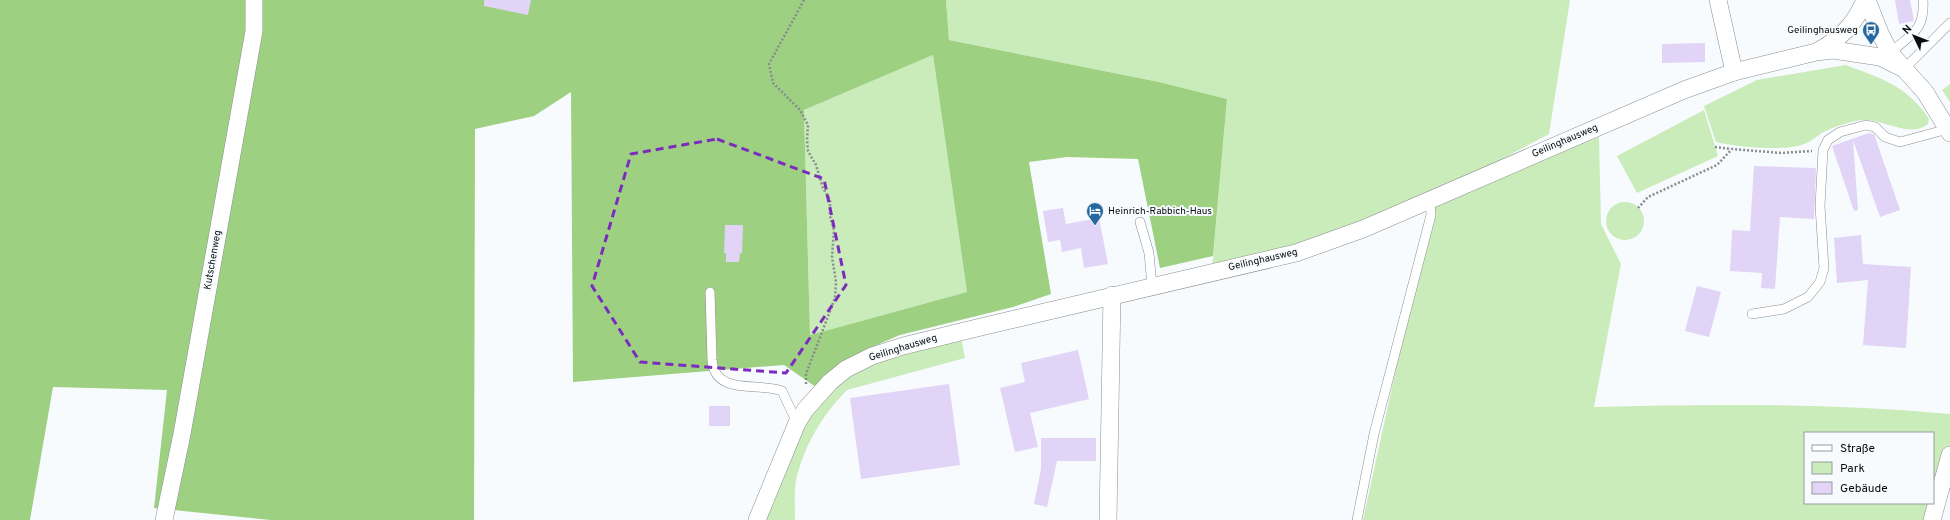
<svg xmlns="http://www.w3.org/2000/svg" width="1950" height="520" font-family="Overpass,sans-serif">
	<rect width="100%" height="100%" fill="#f7fbfe"/>
	<g fill="#caebba" fill-rule="evenodd">
		<path d="M946 0H1570L1549 134 1429 198 1363 228 1212 269 1227 99 1159 82 949 40Z"/>
		<path d="M933 55 967 292 810 335 804 110Z"/>
		<path d="M1846 65C1880 78 1908 86 1929 119L1928 124C1910 139 1880 118 1863 120 1851 121 1833 127 1822 133 1816 137 1809 143 1801 145 1783 151 1735 147 1716 142L1704 106 1757 80Z"/>
		<path d="M1950 84V102L1942 90Z"/>
		<path d="M1704 110 1718 156 1637 193 1617 156Z"/>
		<path d="M1599 137 1601 224 1621 264 1594 407C1713 404 1832 403 1950 414V446L1929 520H1363L1433 199ZM1805 433H1933V503H1805Z"/>
		<circle cx="1625" cy="221" r="19"/>
		<path d="M961 337 965 358 847 390C822 415 804 446 796 480 794 493 795 507 795 520H762L801 425 845 373Z"/>
	</g>
	<path fill="#9dd181" fill-rule="evenodd" d="M0 0H946L949 40 1159 82 1227 99 1213 256 1160 268 1138 159 1067 157 1029 162 1051 294 1013 307 900 335 865 350 839 366 816 387 784 365 573 382 571 92 534 116 475 129 474 520H270L154 508 167 390 53 387 30 520H0ZM933 55 967 292 810 335 804 110Z"/>
	<g fill="#e1d4f6">
		<path d="M484 0H531L528 15 484 6Z"/>
		<path d="M1895 0H1910L1914 21 1899 24Z"/>
		<path d="M1705 43V62L1662 63V44Z"/>
		<path d="M1869 133 1874 134 1900 210 1880 217 1853 140 1858 210 1854 211 1832 146Z"/>
		<path d="M1754 166 1816 168 1814 219 1780 217 1775 289 1761 288 1762 273 1730 271 1732 230 1750 231Z"/>
		<path d="M1063 208 1066 224 1099 218 1108 264 1084 268 1081 248 1062 252 1060 240 1048 242 1043 211Z"/>
		<path d="M725 225H743L742 254 740 253 739 262H726V253H724Z"/>
		<path d="M1861 235 1863 264 1911 267 1906 348 1863 345 1868 280 1837 283 1834 238Z"/>
		<path d="M1697 286 1721 292 1709 337 1685 331Z"/>
		<path d="M1078 350 1089 399 1030 413 1038 447 1015 452 1000 388 1025 382 1021 363Z"/>
		<path d="M949 384 960 465 861 479 850 398Z"/>
		<rect x="709" y="406" width="21" height="20"/>
		<path d="M1041 438H1096V461H1057L1047 507 1034 504 1041 469Z"/>
	</g>
	<g fill="none" stroke-linecap="round" stroke-linejoin="round">
		<g stroke="#8b8f91" stroke-width="10">
			<g id="service">
				<path d="M1890 53C1911 34 1925 31 1923 0"/>
				<path d="M1904 69 1950 23"/>
				<path d="M1140 222 1149 253 1152 285"/>
				<path d="M710 292 712 360C715 396 758 382 782 391L797 423"/>
				<path d="M1752 314 1784 309 1808 297 1820 282 1824 268 1820 206 1823 150 1828 140 1840 132 1866 125 1875 127 1885 137 1900 142 1948 129"/>
				<path d="M1357 520 1374 434 1431 215 1430 199"/>
			</g>
		</g>
		<g stroke="#8b8f91" stroke-width="18">
			<g id="minor">
				<path d="M1718 0 1734 72"/>
				<path d="M1867 0 1880 33 1890 53 1925 92 1950 133"/>
				<path d="M1818 51C1840 39 1855 24 1865 0"/>
				<path d="M164 520 182 434 254 31V0"/>
				<path d="M757 520 797 423 805 410 830 382 846 369 872 356 903 346 985 326 1296 253 1363 229 1684 90 1734 72 1816 52 1833 50 1880 57 1904 69"/>
				<path d="M1108 520 1112 295"/>
				<path d="M1932 520 1950 455"/>
			</g>
		</g>
		<g stroke="#898c8e" stroke-width="2.5" stroke-dasharray="2 2" stroke-linecap="butt">
			<path d="M804 0 769 64 773 83 800 110 808 125 807 140 808 151 816 165 823 188 830 200V216L834 230 832 257 836 282 835 298 806 374V385"/>
			<path d="M1715 147 1731 149"/>
			<path d="M1638 208 1648 197 1717 165 1732 149 1781 153 1812 151"/>
		</g>
		<use href="#service" stroke="#fff" stroke-width="9"/>
		<use href="#minor" stroke="#fff" stroke-width="17"/>
	</g>
	<path fill="none" stroke="#7b2cbf" stroke-width="3" stroke-dasharray="8 5" stroke-linejoin="round" d="M717 139 824 179 846 285 786 373 640 362 592 286 631 154Z"/>
	<defs>
		<g id="bus-pin" transform="scale(0.9)"><path d="M0 17L-7.5 6A9.5 9.5 0 1 1 7.5 6Z" fill="#25699e" stroke="#f7fbfe"/><path d="M-5-6H5V4H4V6H2V4H-2V6H-4V4H-5ZM-3.5-4V0h7V-4ZM-3.5 1.2v1.5H-2V1.2ZM2 1.2v1.5H3.5V1.2Z" fill="#fff"/></g>
		<g id="hotel-pin" transform="scale(0.9)"><path d="M0 17L-7.5 6A9.5 9.5 0 1 1 7.5 6Z" fill="#25699e" stroke="#f7fbfe"/><path d="M-6-4.5h1.5V1H6V5H4.5V3h-9V5H-6ZM-4 0a1.8 1.8 0 1 1 3.6 0ZM.5 0V-2.5h3Q6-2.5 6 0Z" fill="#fff"/></g>
	</defs>
	<g fill-rule="evenodd">
		<use href="#bus-pin" x="1871" y="30"/>
		<use href="#hotel-pin" x="1095" y="211"/>
	</g>
	<g text-anchor="middle" dominant-baseline="central" stroke-width="4" stroke-linejoin="round" paint-order="stroke">
		<g font-size="10" fill="#0b0c0d" stroke="#f7fbfe" text-anchor="end">
			<text x="1858" y="30">Geilinghausweg</text>
			<text x="1108" y="211" text-anchor="start">Heinrich-Rabbich-Haus</text>
		</g>
		<g font-size="10" fill="#0b0c0d" stroke="#f7fbfe">
			<text transform="translate(1565 141) rotate(-23)">Geilinghausweg</text>
			<text transform="translate(213 260) rotate(-80)">Kutschenweg</text>
			<text transform="translate(1263 260) rotate(-13)">Geilinghausweg</text>
			<text transform="translate(903 348) rotate(-17)">Geilinghausweg</text>
		</g>
	</g>
	<rect x="1804" y="432" width="130" height="72" fill="#f7fbfe" stroke="#999b9e"/>
	<rect x="1812" y="445" width="20" height="6" fill="#ffffff" stroke="#999b9e"/>
	<text x="1840" y="452" font-size="12" fill="#0b0c0d">Straße</text>
	<rect x="1812" y="462" width="20" height="12" fill="#caebba" stroke="#999b9e"/>
	<text x="1840" y="472" font-size="12" fill="#0b0c0d">Park</text>
	<rect x="1812" y="482" width="20" height="12" fill="#e1d4f6" stroke="#999b9e"/>
	<text x="1840" y="492" font-size="12" fill="#0b0c0d">Gebäude</text>
	<g transform="translate(1914 36) rotate(313)" stroke="#f7fbfe" stroke-width="3" paint-order="stroke">
	<path d="M0-3L7 15L0 10L-7 15Z" fill="#0b0c0d"/>
	<text y="-6" font-size="11" font-weight="bold" text-anchor="middle" fill="#0b0c0d">N</text>
	</g>
</svg>
